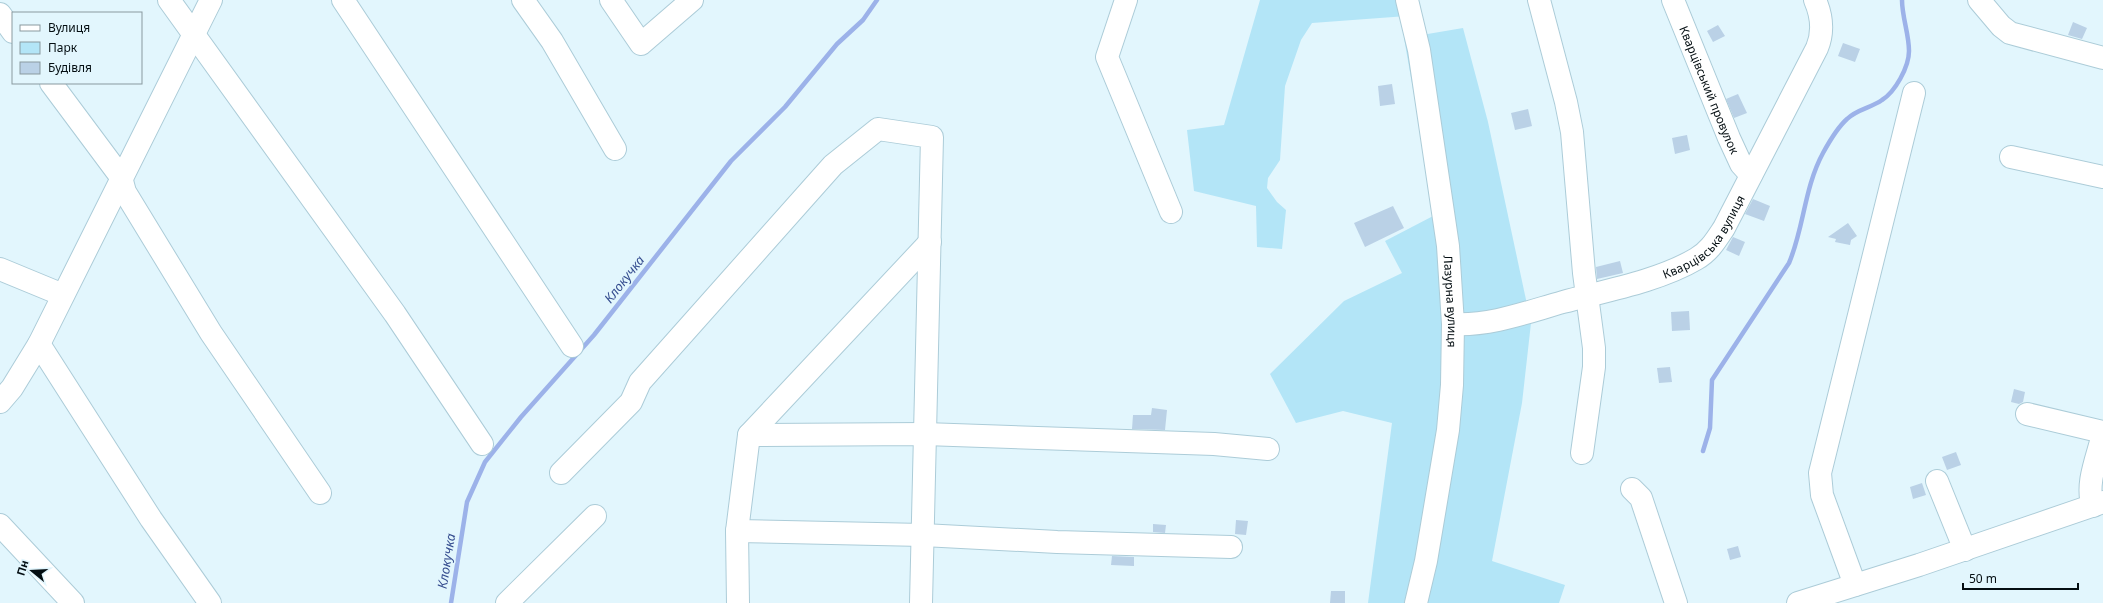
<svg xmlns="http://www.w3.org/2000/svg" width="2103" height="603" font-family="'Noto Sans',sans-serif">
	<rect width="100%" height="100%" fill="#e2f6fd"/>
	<g fill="#b3e5f7">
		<path d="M1260 0H1415L1407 16 1312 23 1301 40 1285 86 1280 160 1268 178 1267 188 1277 202 1286 210 1282 249 1257 247 1256 206 1194 191 1187 130 1224 125Z"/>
		<path d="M1463 28 1488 122 1531 323 1522 403 1492 561 1565 585 1559 603H1368L1392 423 1343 411 1296 423 1270 374 1344 301 1402 273 1385 241 1435 215 1404 38Z"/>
	</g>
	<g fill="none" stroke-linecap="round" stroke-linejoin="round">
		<g stroke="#9cb2e9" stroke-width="4.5">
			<path d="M1703 451 1710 428 1712 380 1789 263C1804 228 1804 188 1823 153 1829 142 1837 128 1847 119 1857 109 1871 108 1882 100 1895 92 1909 67 1909 51 1909 34 1902 17 1902 0"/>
			<path d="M451 603 467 502 485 462 521 417 594 335 731 161 785 107 837 44 863 20 877 0"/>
		</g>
	</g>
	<g fill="#bad1e6">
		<path d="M2073 22 2087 28 2082 39 2068 35Z"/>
		<path d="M1718 25 1725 36 1713 42 1707 31Z"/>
		<path d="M1843 43 1860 49 1855 62 1838 56Z"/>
		<path d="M1392 84 1395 104 1380 106 1378 86Z"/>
		<path d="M1738 94 1747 113 1734 118 1726 99Z"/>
		<path d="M1528 109 1532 126 1515 130 1511 113Z"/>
		<path d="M1687 135 1690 150 1675 154 1672 138Z"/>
		<path d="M1753 199 1770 206 1764 221 1745 214Z"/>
		<path d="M1393 206 1404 228 1365 247 1354 223Z"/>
		<path d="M1848 223 1857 236 1851 240 1850 245 1835 242 1836 239 1828 237Z"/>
		<path d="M1733 237 1745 242 1739 256 1726 250Z"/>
		<path d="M1620 261 1623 273 1597 279 1596 267Z"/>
		<path d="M1689 311 1690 330 1672 331 1671 312Z"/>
		<path d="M1670 367 1672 382 1659 383 1657 368Z"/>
		<path d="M2014 389 2025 392 2023 402 2019 404 2011 402Z"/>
		<path d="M1152 408 1167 410 1165 430 1132 429 1133 415H1151Z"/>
		<path d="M1956 452 1961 465 1947 470 1942 457Z"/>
		<path d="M1922 483 1926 495 1913 499 1910 487Z"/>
		<path d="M1236 520 1248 521 1246 535 1235 534Z"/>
		<path d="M1153 524 1166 525 1165 533 1153 532Z"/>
		<path d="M1738 546 1741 557 1730 560 1727 549Z"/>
		<path d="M1112 556 1134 557V566L1111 565Z"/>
		<path d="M1331 591H1345V603H1330Z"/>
	</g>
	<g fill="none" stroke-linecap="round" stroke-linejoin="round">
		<g stroke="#acccd8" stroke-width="24">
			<g id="minor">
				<path d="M169 0 395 314 482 444"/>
				<path d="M343 0 572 346"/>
				<path d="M523 0 552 41 615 149"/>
				<path d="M611 0 641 44 692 0"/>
				<path d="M1126 0 1107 57 1171 212"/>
				<path id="s1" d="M1407 0 1419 50 1448 246 1453 324 1452 385 1448 430 1426 561 1416 603"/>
				<path d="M1539 0 1566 102 1572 132 1584 273 1594 348V367L1582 453"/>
				<path id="s2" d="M1673 0 1729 138 1741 164 1751 175"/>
				<path d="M1979 0 2001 26 2010 33 2103 58"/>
				<path d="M0 14 13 32"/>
				<path d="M51 83 121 177 125 192 211 333 320 493"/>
				<path d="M2011 157 2103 177"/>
				<path d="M0 269 63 295"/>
				<path id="s3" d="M1453 324C1491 326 1527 312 1563 302 1604 291 1659 281 1696 259 1709 252 1716 240 1724 228L1817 48C1824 31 1822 16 1815 0"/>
				<path d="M39 344 151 519 210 603"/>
				<path d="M0 402 12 388 39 344 211 0"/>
				<path d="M2027 414 2103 432"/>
				<path d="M749 435 925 434 1214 444 1268 449"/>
				<path d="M561 473 631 402 640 382 833 165 878 129 932 137 921 603"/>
				<path d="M1937 481 1965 550"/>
				<path d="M1632 489 1641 498 1676 603"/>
				<path d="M2093 506C2085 484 2098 456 2103 434"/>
				<path d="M0 525 73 603"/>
				<path d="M737 531 923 535 1057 542 1231 547"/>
				<path d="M1855 585 1822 495 1820 473 1914 93"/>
				<path d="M507 603 595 516"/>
				<path d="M738 603 737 531 749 435 930 242"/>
				<path d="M1798 603 1919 565 2103 502"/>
			</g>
		</g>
		<use href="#minor" stroke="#fff" stroke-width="22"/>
	</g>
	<g text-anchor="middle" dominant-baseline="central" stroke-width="3" stroke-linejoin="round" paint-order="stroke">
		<g font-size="12" fill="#040e12" stroke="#e2f6fd">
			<text stroke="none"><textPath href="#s2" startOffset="97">Кварцівський провулок</textPath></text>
			<text stroke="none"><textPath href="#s3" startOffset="274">Кварцівська вулиця</textPath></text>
			<text stroke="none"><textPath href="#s1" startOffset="305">Лазурна вулиця</textPath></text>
		</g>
		<g font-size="13" font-style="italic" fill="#354d8f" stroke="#e2f6fd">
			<text transform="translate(624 279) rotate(-52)">Клокучка</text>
			<text transform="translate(446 561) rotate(-81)">Клокучка</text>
		</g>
	</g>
	<rect x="12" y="12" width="130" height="72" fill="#e2f6fd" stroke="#89999f"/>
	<rect x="20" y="25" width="20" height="6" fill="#ffffff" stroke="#89999f"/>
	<text x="48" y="32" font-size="12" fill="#040e12">Вулиця</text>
	<rect x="20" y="42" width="20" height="12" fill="#b3e5f7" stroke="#89999f"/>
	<text x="48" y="52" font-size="12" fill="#040e12">Парк</text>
	<rect x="20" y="62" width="20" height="12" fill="#bad1e6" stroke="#89999f"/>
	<text x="48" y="72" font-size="12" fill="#040e12">Будівля</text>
	<g transform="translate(32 571) rotate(288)" stroke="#e2f6fd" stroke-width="3" paint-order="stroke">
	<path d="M0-3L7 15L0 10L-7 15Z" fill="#040e12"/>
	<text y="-6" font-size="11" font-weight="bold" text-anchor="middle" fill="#040e12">Пн</text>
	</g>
	<path d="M1963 583v6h115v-6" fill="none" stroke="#040e12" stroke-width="2"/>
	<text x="1969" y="583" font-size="12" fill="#040e12" stroke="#e2f6fd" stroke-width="3" paint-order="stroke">50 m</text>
</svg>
